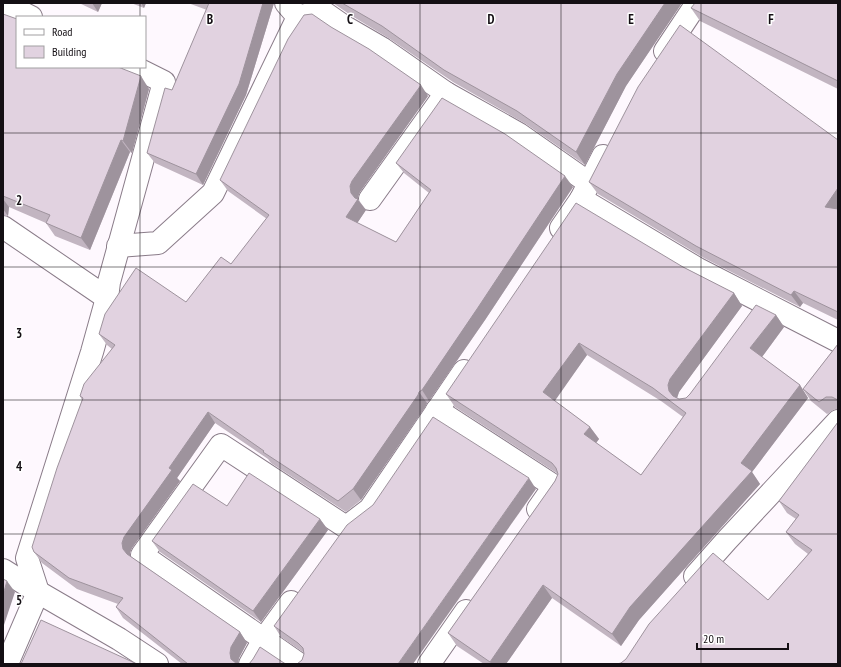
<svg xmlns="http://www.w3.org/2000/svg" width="841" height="667" font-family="'PT Sans Narrow',sans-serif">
	<rect width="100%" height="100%" fill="#fef8fe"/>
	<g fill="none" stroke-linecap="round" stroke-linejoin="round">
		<g stroke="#8a7c89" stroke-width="24">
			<g id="minor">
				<path d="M3 3 31 17"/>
				<path d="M298 17 322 11 345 27 383 49 446 93 519 134 589 183"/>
				<path d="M665 51 697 3"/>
				<path d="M603 156 581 199 698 269 838 341"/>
				<path d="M370 199 446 93"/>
				<path d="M3 227 107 298 109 282 164 82 134 67"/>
				<path d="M561 228 581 199"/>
				<path d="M118 246 158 243 213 193 298 17 286 3"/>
				<path d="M437 410 554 486 538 509"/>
				<path d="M349 525 370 509 464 371"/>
				<path d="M3 570 38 592 27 558 92 352 107 298"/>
				<path d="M695 576 727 540 838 421"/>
				<path d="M7 664 38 592 119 639 157 664"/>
				<path d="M250 664 264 639 291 602"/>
				<path d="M299 664 142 555 221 445 346 527"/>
				<path d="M429 664 466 611"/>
			</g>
		</g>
		<use href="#minor" stroke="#fff" stroke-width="22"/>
	</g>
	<g fill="#c2b5c1" fill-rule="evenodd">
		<path d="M79 3H102L98 12Z"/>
		<path d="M131 3H146L144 8Z"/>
		<path d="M188 3H274L246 95 203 185 155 163 147 153 172 90 207 10Z"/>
		<path d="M333 3H682L626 86 585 165 526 124 453 82 390 39 352 16Z"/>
		<path d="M838 3V89L700 21 691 8Z"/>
		<path d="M3 14 149 89 132 153 130 152 90 250 55 236 46 223 9 207 8 216 3 215Z"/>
		<path d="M428 96 360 192 358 197V199L366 210 357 223 396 242 429 193 404 173 396 163 573 187 485 320 429 401 427 403 426 406 361 500 346 512 271 463 268 459 215 423 177 478 180 481 132 548 130 553V556L240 632 247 643 239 658 238 664H182L123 618 116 607 118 604 77 589 42 563 34 552 82 400 80 396 112 349 107 345 99 334 186 302 231 264 267 219 228 191 220 180Z"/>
		<path d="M821 128 838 140V320L803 303 800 307 704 258 598 194 589 182Z"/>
		<path d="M683 267 734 293 742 306 679 392 677 398 679 399 686 398 690 394 776 315 784 327 762 357 800 385 808 398 752 472 760 484 639 620 621 646 552 598 506 664H484L457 646 448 633 555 481 558 474 455 407 446 394ZM587 355 661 401 683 417 641 475 596 443 599 439 590 427 554 401Z"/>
		<path d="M838 344V409H835L827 414 811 401 803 389Z"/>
		<path d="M838 422V664L621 663 768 600 808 554 795 544 786 532 796 519 787 513 779 501Z"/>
		<path d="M536 489 302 660 304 654 303 652 281 637 274 626Z"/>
		<path d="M227 506 320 519 328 530 261 622 160 552 152 541Z"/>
	</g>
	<g fill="#9e939d">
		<path d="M92 3H102L98 12Z"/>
		<path d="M141 3H146L144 8Z"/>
		<path d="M263 3H274L246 95 203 185 196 174Z"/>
		<path d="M665 3H682L626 86 585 165 576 152 617 74Z"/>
		<path d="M141 76 149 89 132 153 123 141Z"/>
		<path d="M421 85 428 96 360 192 358 197V200L366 210 354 228 346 217 351 193 350 186 352 181Z"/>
		<path d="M121 140 130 152 90 250 81 238Z"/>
		<path d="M565 176 573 187 485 320 429 401 422 390Z"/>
		<path d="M838 188V213L825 207Z"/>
		<path d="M3 199 9 207 8 216 3 209Z"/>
		<path d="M794 291 803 303 800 307 791 295Z"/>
		<path d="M734 293 742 306 679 392 677 398V404L669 391 668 385 670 379Z"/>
		<path d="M776 315 784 327 759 361 750 348Z"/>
		<path d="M579 343 587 355 552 405 543 392Z"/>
		<path d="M800 385 808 398 752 472 760 484 639 620 621 646 612 634 630 607Z"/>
		<path d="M419 392 427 403 426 406 361 500 353 489Z"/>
		<path d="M208 412 215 423 177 478 180 481 132 548 130 553 131 560 123 549 122 543 124 537 169 468Z"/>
		<path d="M590 427 599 439 593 447 584 434Z"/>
		<path d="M529 478 536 489 413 664H398Z"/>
		<path d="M320 519 328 530 261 622 253 611Z"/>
		<path d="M7 581 15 592 3 628V595Z"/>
		<path d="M543 585 552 598 506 664H491L490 662Z"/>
		<path d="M240 632 247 643 239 658 238 664H235L231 659 230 653 231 647Z"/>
	</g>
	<g fill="#e1d2e0" stroke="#9e939d" fill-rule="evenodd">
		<path d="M209 3H263L239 84 196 174 147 153 165 88 172 90Z"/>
		<path d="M342 3H665L617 74 576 152 517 111 444 70 382 26Z"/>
		<path d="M695 3H838V81L691 8Z"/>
		<path d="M3 14 17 19V67H118L141 76 123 141 121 140 81 238 46 223 50 215 3 196Z"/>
		<path d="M312 14 331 27 369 49 421 85 352 181 350 186 351 193 355 198 358 199 346 217 396 242 431 190 396 163 442 98 505 134 565 176 477 309 422 390 419 392 418 395 353 489 338 501 263 452 264 451 208 412 169 468 172 470 124 537 122 543 123 549 127 554 240 632 231 647 230 653 231 659 237 664H188L116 607 123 598 69 578 34 552 32 547 57 468 83 398 80 396 84 384 115 345 99 334 105 314 136 268 186 302 221 257 231 264 269 215 220 180 288 39 304 15Z"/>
		<path d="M680 25 838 140V188L825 207 838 209V312L794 291 791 295 696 246 589 182 638 87Z"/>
		<path d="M576 203 683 267 734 293 670 379 668 385 669 391 673 396 679 399 686 398 690 394 756 305 776 315 750 348 800 385 741 463 752 471 630 607 612 634 543 585 490 662 448 633 555 481 558 474 556 468 552 463 446 394ZM579 343 653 388 686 413 641 475 584 434 590 427 543 392Z"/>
		<path d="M838 344V400L832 397H826L819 402 803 389Z"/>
		<path d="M433 417 529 478 398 664H297L302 660 304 654 303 648 298 643 274 626 347 525 373 505Z"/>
		<path d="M838 422V664H617L621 663 626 659 649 624 713 553 768 600 812 550 786 532 799 515 779 501Z"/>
		<path d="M249 473 320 519 253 611 152 541 193 484 227 506Z"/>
		<path d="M3 579 7 581 3 595Z"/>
		<path d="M41 620 137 664H21Z"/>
		<path d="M260 647 284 663 286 664H248H249L253 659Z"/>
	</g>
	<path fill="none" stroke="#140f14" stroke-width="1" stroke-opacity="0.55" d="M140 3V17M280 3V664M420 3V664M561 3V664M701 3V664M140 67V664M3 133H838M3 267H838M3 400H838M3 534H838"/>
	<g font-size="13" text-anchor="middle" font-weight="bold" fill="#140f14" stroke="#fff" stroke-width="3" stroke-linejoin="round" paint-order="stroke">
		<text x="210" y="24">B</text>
		<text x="350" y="24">C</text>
		<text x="491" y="24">D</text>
		<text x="631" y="24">E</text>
		<text x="771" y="24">F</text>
		<text x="19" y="205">2</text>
		<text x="19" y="338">3</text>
		<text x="19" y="471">4</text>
		<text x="19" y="605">5</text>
	</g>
	<rect width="841" height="667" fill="none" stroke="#140f14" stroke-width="8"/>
	<rect x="16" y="16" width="130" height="52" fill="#ffffff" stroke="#a19fa1"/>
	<rect x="24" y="29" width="20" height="6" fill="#ffffff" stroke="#a19fa1"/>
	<text x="52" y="36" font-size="12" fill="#140f14">Road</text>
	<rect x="24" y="46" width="20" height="12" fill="#e1d2e0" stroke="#a19fa1"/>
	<text x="52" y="56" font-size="12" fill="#140f14">Building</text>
	<path d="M697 643v6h91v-6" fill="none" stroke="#140f14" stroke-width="2"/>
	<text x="703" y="643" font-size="12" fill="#140f14" stroke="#ffffff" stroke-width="3" paint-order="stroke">20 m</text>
</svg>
